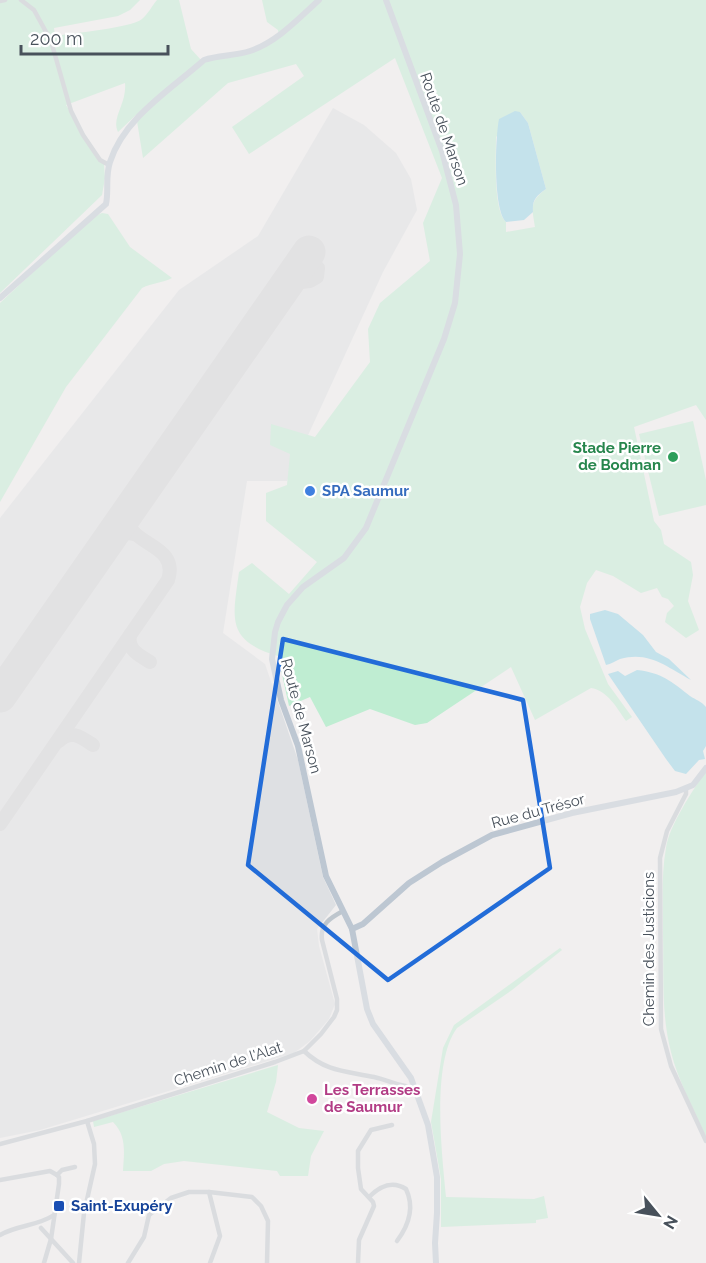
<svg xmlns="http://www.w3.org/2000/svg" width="706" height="1263" font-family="Raleway,sans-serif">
	<rect width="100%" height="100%" fill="#f1efef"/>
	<path fill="#dee0e3" d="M333 108 364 125 396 153 411 179 417 210 383 272 287 481H247L223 633 265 664 298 760 323 877 336 905 317 929 319 946 335 1004 329 1019 310 1041 294 1053 40 1130 0 1138V518L179 290 258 236Z"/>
	<g fill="#bfedd2" fill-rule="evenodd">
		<path d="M0 0H140L130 10 118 16 54 28 55 36C73 33 131 28 142 19 148 14 152 6 157 0H179L191 49 201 60C233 59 253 55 279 37L278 30 267 22 262 0H706V420L696 405 634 427 654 521 661 530 664 544 691 562 693 575 688 601 699 630 686 638 665 622 667 613 674 606 668 599 662 597 657 588 641 593 613 576 596 570 587 583 580 607 585 629 608 684 632 717 626 721C617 708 607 690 591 688L535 720 511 667 427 723 415 725 370 709 326 727 310 697 289 706 278 656C225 640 233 618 239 572L252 563 289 594 317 562 266 521V493L287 485 290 454 270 445 271 424 315 437 370 362 368 329 380 303 430 261 423 223 442 178 395 58 249 154 232 127 304 76 296 64 228 83 143 158 136 115 118 132C111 117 127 104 125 83L66 105 104 164 105 178 102 195 0 293ZM520 112 528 123 546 189C529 202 532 208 535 227L506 232V222C493 210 496 157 496 137Z"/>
		<path d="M102 213 108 214 130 247 172 278C162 283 152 283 142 288L66 387 0 502V303L91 218Z"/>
		<path d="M693 421 706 480V505L659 516 639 434Z"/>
		<path d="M706 771V1137C694 1109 678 1081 671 1052 661 1014 664 974 663 934 663 906 661 876 666 848 669 826 693 790 706 771Z"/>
		<path d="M560 948 562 950 512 990 457 1028C431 1063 442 1154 446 1197L534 1199 544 1196 548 1218 536 1220V1223L441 1227V1179L431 1122 443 1048 454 1025Z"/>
		<path d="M278 1065 276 1082 267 1112 299 1128 324 1131 311 1156 308 1176H280L277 1171 184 1161 164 1164 151 1171H123C124 1153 127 1136 113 1122L94 1127 93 1121Z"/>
	</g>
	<g fill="#8fd2e7">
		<path d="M515 111 520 112 528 123 546 189C536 196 532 200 533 212L524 220 506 222C493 210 495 139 499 119Z"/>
		<path d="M605 610 618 614 643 635 656 652 669 659 691 680C666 667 650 651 620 659 615 661 611 664 606 665L590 619V614Z"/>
		<path d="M637 670C662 673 671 681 690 696 696 700 701 701 706 707V746L703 751 705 759 699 760 686 774 675 771 666 759 608 674 618 671 625 676Z"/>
	</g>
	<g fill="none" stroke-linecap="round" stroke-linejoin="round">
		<g stroke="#d1d2d4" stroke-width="14">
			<path d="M280 295 291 283 310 281 317 277 318 268 306 258"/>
			<path d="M110 539 122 532 135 534"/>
			<path d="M130 635C127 650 139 655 150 662"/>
			<path d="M59 741C71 729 81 737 93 745"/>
			<path d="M0 824 168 580C181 540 118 547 130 510"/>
		</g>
		<path stroke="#d1d2d4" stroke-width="33" d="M0 696 309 252"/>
		<g stroke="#bec6cd" stroke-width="4.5">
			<path d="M21 0 34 10 51 41 71 111 83 135 100 160 109 165"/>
			<path d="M0 1 5 0"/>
			<path d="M686 789V794L667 831 660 858 661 1029 671 1066 706 1141"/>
			<path d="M304 1051C326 1072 346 1071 374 1077 388 1080 401 1088 416 1087"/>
			<path d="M0 1144 87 1121 275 1062 304 1051 321 1034 334 1017 337 1010V999L322 940C320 924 330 918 343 911"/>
			<path d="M57 1175 62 1170 75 1167"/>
			<path d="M0 1180 50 1171 57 1175"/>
			<path d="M209 1192 220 1236 210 1263"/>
			<path d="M369 1197C380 1186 392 1180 406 1189 415 1208 409 1225 397 1241"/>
			<path d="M41 1228 73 1263"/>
			<path d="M0 1235C17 1225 38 1226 54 1215"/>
			<path d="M44 1263 51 1239 59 1184V1177L57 1175"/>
			<path d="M79 1263 84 1213 95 1164 94 1144 87 1121"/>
			<path d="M128 1263 144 1237 149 1215 171 1198 189 1192H209L252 1197 261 1206 268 1221 267 1263"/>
			<path d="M358 1263 359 1240 374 1206 373 1202 361 1189 358 1168V1151L371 1130 392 1125"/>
		</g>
		<g stroke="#bdc7d2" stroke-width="6">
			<path d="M386 0 442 151 456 205 460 254 455 303 444 339 366 528 344 558 303 587 287 605 278 622 275 632 272 659 281 700 298 746 326 876 352 929 367 1009 373 1024 411 1078 428 1125 437 1177V1213L435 1243 436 1263"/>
			<path d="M0 298 106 204C109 190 105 177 110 162 124 118 170 90 204 60 219 55 235 56 250 51 277 42 298 19 319 0"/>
			<path d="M352 929 363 924 409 883 442 862 492 835 572 813 676 792 693 785 706 768"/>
		</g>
	</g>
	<path d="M0 0H706V1263H0ZM283 639 523 700 550 868 388 980 248 865Z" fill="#f1efef" fill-opacity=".55" fill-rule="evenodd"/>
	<path fill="none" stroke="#226cd8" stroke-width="4.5" stroke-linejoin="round" d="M283 639 523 700 550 868 388 980 248 865Z"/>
	<circle fill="#2e9e5b" stroke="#fff" stroke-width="2" cx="673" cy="457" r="6"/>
	<circle fill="#3f7fe0" stroke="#fff" stroke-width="2" cx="310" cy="491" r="6"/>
	<circle fill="#d1479c" stroke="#fff" stroke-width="2" cx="312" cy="1099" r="6"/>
	<rect fill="#1a4fb4" stroke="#fff" stroke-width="2" x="53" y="1200" width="12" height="12" rx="3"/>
	<g text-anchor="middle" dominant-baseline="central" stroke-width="5" stroke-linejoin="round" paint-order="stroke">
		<g font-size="15" fill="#48515b" stroke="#fff">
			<text transform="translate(444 129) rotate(71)">Route de Marson</text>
			<text transform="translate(301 716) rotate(75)">Route de Marson</text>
			<text transform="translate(538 811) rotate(-15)">Rue du Trésor</text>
			<text transform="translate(649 949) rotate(-90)">Chemin des Justicions</text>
			<text transform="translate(228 1064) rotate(-18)">Chemin de l'Alat</text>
		</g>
		<g font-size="15" font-weight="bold" fill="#27864d" stroke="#fff" text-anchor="end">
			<text x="661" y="448">Stade Pierre<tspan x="661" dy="17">de Bodman</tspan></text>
		</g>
		<g font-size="15" font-weight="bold" fill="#366cbe" stroke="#fff" text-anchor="start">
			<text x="322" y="491">SPA Saumur</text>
		</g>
		<g font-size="15" font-weight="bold" fill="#b23c85" stroke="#fff" text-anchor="start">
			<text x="324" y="1090">Les Terrasses<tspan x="324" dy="17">de Saumur</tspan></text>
		</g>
		<g font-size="15" font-weight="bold" fill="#164399" stroke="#fff" text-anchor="start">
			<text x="71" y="1206">Saint-Exupéry</text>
		</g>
	</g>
	<g transform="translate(658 1215) rotate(120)" stroke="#ffffff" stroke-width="4.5" paint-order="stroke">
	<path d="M0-4.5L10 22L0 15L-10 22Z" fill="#48515b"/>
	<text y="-9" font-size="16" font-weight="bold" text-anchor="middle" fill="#48515b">N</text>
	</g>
	<path d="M21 45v9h147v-9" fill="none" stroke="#48515b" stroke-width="3"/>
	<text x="30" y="45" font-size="18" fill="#48515b" stroke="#ffffff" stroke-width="4.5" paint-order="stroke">200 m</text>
</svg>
